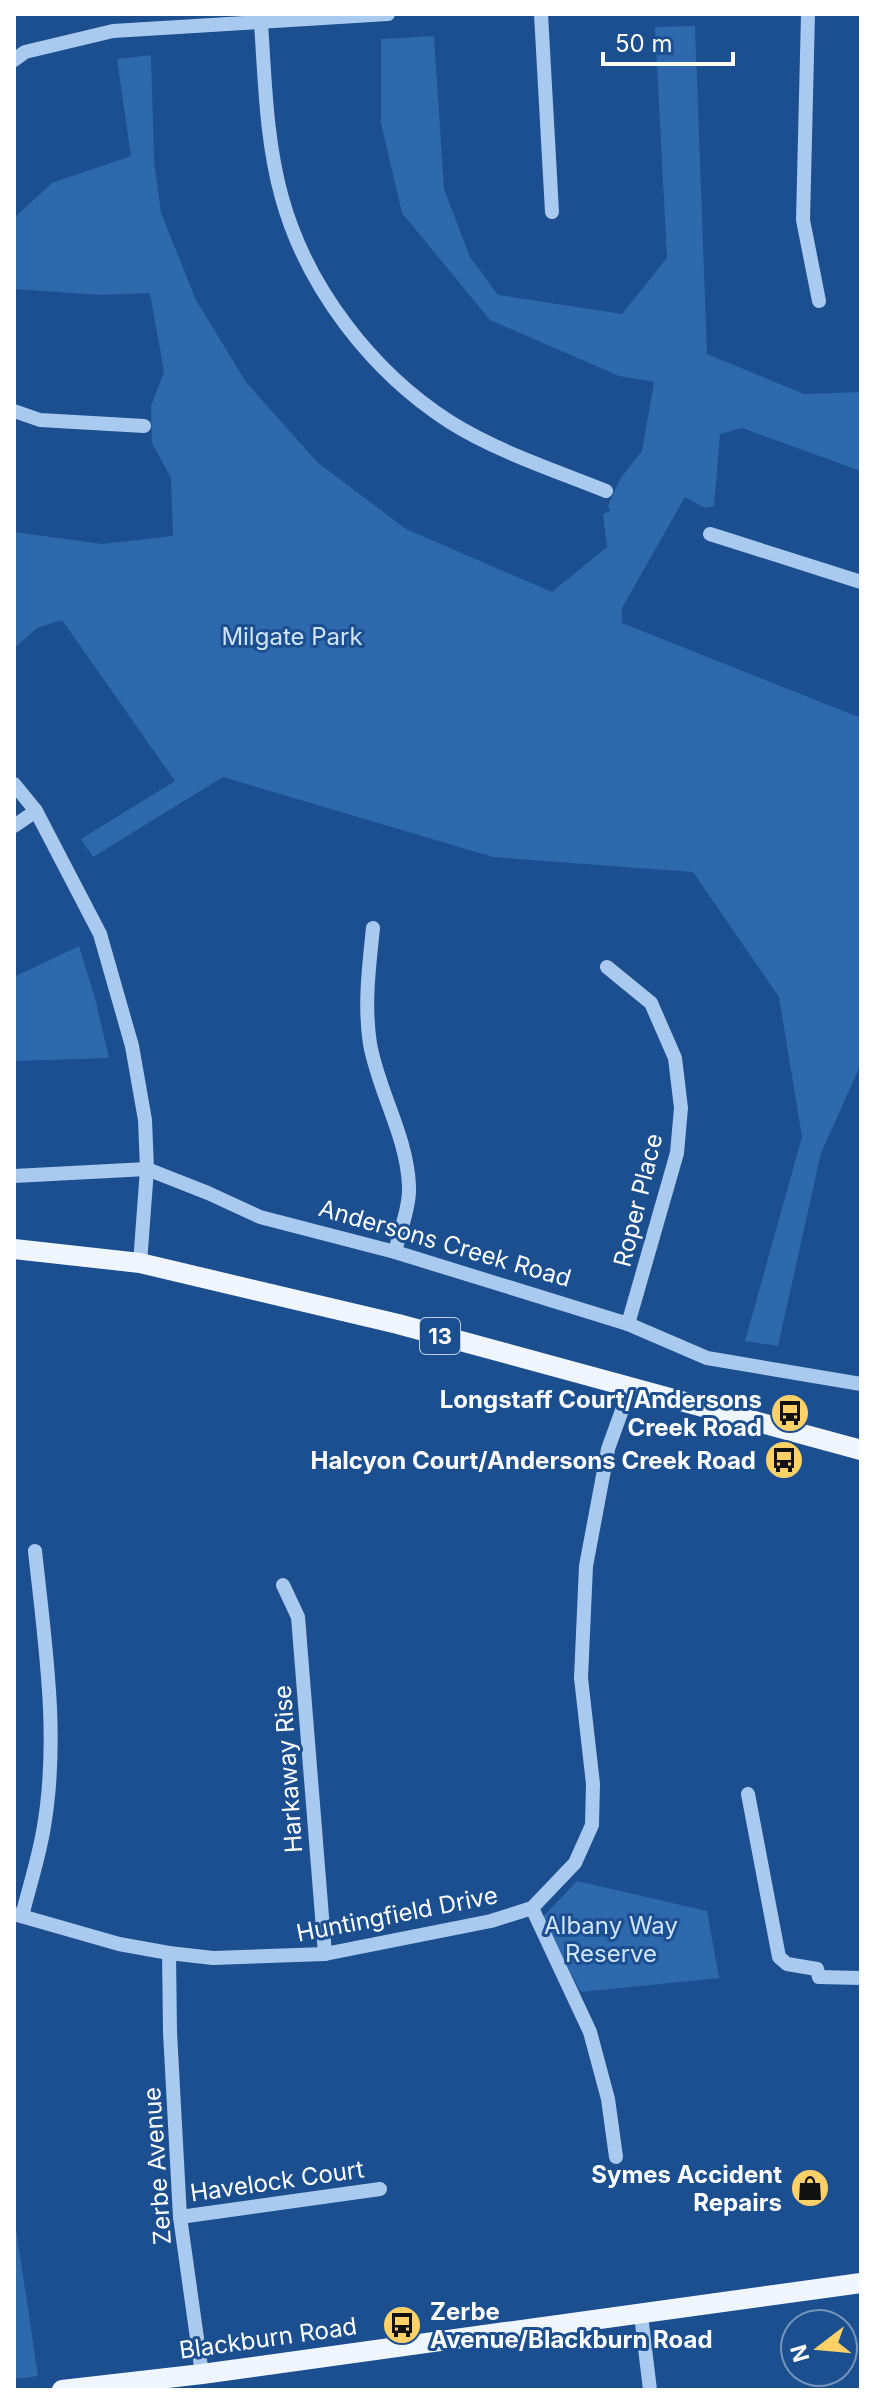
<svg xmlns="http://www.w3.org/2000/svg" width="875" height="2404" font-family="Inter,sans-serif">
	<rect width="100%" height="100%" fill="#1b4f8f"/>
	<g fill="#2e69ad">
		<path d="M695 26 707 354 804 394 861 392V471L742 428 720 434 714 506 705 508 685 497 622 608V623L861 718V1064L821 1153 778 1346 745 1341 802 1137 779 997 693 872 493 857 223 777 93 857 81 839 175 781 62 620 37 628 14 648V532L102 544 173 536 171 478 152 443 151 406 164 372 150 293 100 295 14 289V218L52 183 131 156 117 59 151 55 154 160 161 213 196 300 246 382 317 462 406 529 552 592 607 547 603 514 610 511 608 505 620 479 642 451 654 382 619 376 490 320 402 213 381 123V39L434 36 444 189 470 257 498 295 622 314 667 258 655 27Z"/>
		<path d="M79 946 96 1002 109 1058 14 1061V977Z"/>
		<path d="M577 1881 707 1911 719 1978 581 1992 542 1918Z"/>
		<path d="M14 2215 38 2376 14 2379Z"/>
	</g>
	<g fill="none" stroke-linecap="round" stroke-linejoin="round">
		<g stroke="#a9c9ee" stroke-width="14">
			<path d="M541 14 552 212"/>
			<path d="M808 14 803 220 819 301"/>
			<path d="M261 23C265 81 266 141 282 198 307 288 372 372 450 422 498 452 554 470 606 491"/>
			<path d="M14 60 25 52 113 31 388 14"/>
			<path d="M14 411 40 420 144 426"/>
			<path d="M710 534 861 582"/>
			<path d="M14 784 36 811 100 934 132 1046 145 1120 147 1169 140 1263"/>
			<path d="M14 826 36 811"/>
			<path d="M373 928C369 967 364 1005 370 1044 379 1093 407 1136 409 1186 410 1206 400 1231 395 1252"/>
			<path d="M607 967 651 1003 675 1058 681 1108 677 1153 628 1324"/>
			<path d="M14 1176 147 1169 208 1193 260 1217 395 1252 628 1324 707 1358 861 1384"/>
			<path d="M283 1585 298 1617 325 1954"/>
			<path d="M748 1794 779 1957 787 1964 817 1969 819 1977 861 1978"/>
			<path d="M532 1908 590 2032 608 2099 616 2157"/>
			<path d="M14 1914 119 1944 169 1953 213 1958 325 1954 491 1921 532 1908 575 1863 592 1825 593 1784 581 1678 586 1566 608 1449 630 1388"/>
			<path d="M22 1916C29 1888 38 1860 43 1832 60 1740 45 1644 35 1551"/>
			<path d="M169 1953 170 2032 180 2217 202 2374"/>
			<path d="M180 2217 380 2189"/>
			<path d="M641 2315 650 2390"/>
		</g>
		<g stroke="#f0f6ff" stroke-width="20">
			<path d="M14 1249 140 1263 398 1324 861 1450"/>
			<path d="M62 2390 202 2374 861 2283"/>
		</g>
	</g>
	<defs>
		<g id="bus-disc" transform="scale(2)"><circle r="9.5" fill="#ffd166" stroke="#1b4f8f"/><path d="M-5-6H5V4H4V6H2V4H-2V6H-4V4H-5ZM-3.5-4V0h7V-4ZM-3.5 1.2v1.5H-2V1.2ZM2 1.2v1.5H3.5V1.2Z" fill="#111"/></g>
		<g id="shop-disc" transform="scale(2)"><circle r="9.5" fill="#ffd166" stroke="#1b4f8f"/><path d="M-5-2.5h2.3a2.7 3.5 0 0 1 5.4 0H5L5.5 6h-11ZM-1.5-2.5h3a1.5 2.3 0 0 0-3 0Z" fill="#111"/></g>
	</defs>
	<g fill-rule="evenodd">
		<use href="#bus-disc" x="790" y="1413"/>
		<use href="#bus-disc" x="784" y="1460"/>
		<use href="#shop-disc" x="810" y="2188"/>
		<use href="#bus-disc" x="402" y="2325"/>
	</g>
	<g text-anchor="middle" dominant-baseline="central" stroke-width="6" stroke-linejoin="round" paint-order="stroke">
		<rect fill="#1b4f8f" stroke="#bbcadd" stroke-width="2" x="420" y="1318" width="40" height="36" rx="6"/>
		<g font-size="22" font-weight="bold" fill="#fff">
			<text x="440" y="1336">13</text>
		</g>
		<g font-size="24" fill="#cfe3fa" stroke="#1b4f8f">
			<text x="292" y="636">Milgate Park</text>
			<text x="611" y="1925">Albany Way<tspan x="611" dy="28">Reserve</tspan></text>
		</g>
		<g font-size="24" fill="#fff" stroke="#1b4f8f">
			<text transform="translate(638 1200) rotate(-76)">Roper Place</text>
			<text transform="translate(445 1243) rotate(16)">Andersons Creek Road</text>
			<text transform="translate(288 1769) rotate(-94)">Harkaway Rise</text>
			<text transform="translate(397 1914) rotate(-11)">Huntingfield Drive</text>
			<text transform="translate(157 2166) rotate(-94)">Zerbe Avenue</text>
			<text transform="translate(277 2181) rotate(-8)">Havelock Court</text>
			<text transform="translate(268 2338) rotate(-8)">Blackburn Road</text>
		</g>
		<g font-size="24" font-weight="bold" fill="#fff" stroke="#1b4f8f" text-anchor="end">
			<text x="762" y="1399">Longstaff Court/Andersons<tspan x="762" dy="28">Creek Road</tspan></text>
			<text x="756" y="1460">Halcyon Court/Andersons Creek Road</text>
			<text x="782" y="2174">Symes Accident<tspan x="782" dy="28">Repairs</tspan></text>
			<text x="430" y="2311" text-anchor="start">Zerbe<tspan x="430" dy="28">Avenue/Blackburn Road</tspan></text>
		</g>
	</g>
	<rect width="875" height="2404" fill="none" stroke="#ffffff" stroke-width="32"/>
	<g transform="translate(819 2348) rotate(254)"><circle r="38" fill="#1b4f8f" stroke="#7695bc" stroke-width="2"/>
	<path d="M0-6L14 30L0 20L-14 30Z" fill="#ffd166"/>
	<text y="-12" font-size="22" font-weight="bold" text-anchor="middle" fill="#ffffff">N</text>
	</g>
	<path d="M603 52v12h130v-12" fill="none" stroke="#ffffff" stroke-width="4"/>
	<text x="615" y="52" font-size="24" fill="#ffffff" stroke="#1b4f8f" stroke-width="6" paint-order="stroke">50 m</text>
</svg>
